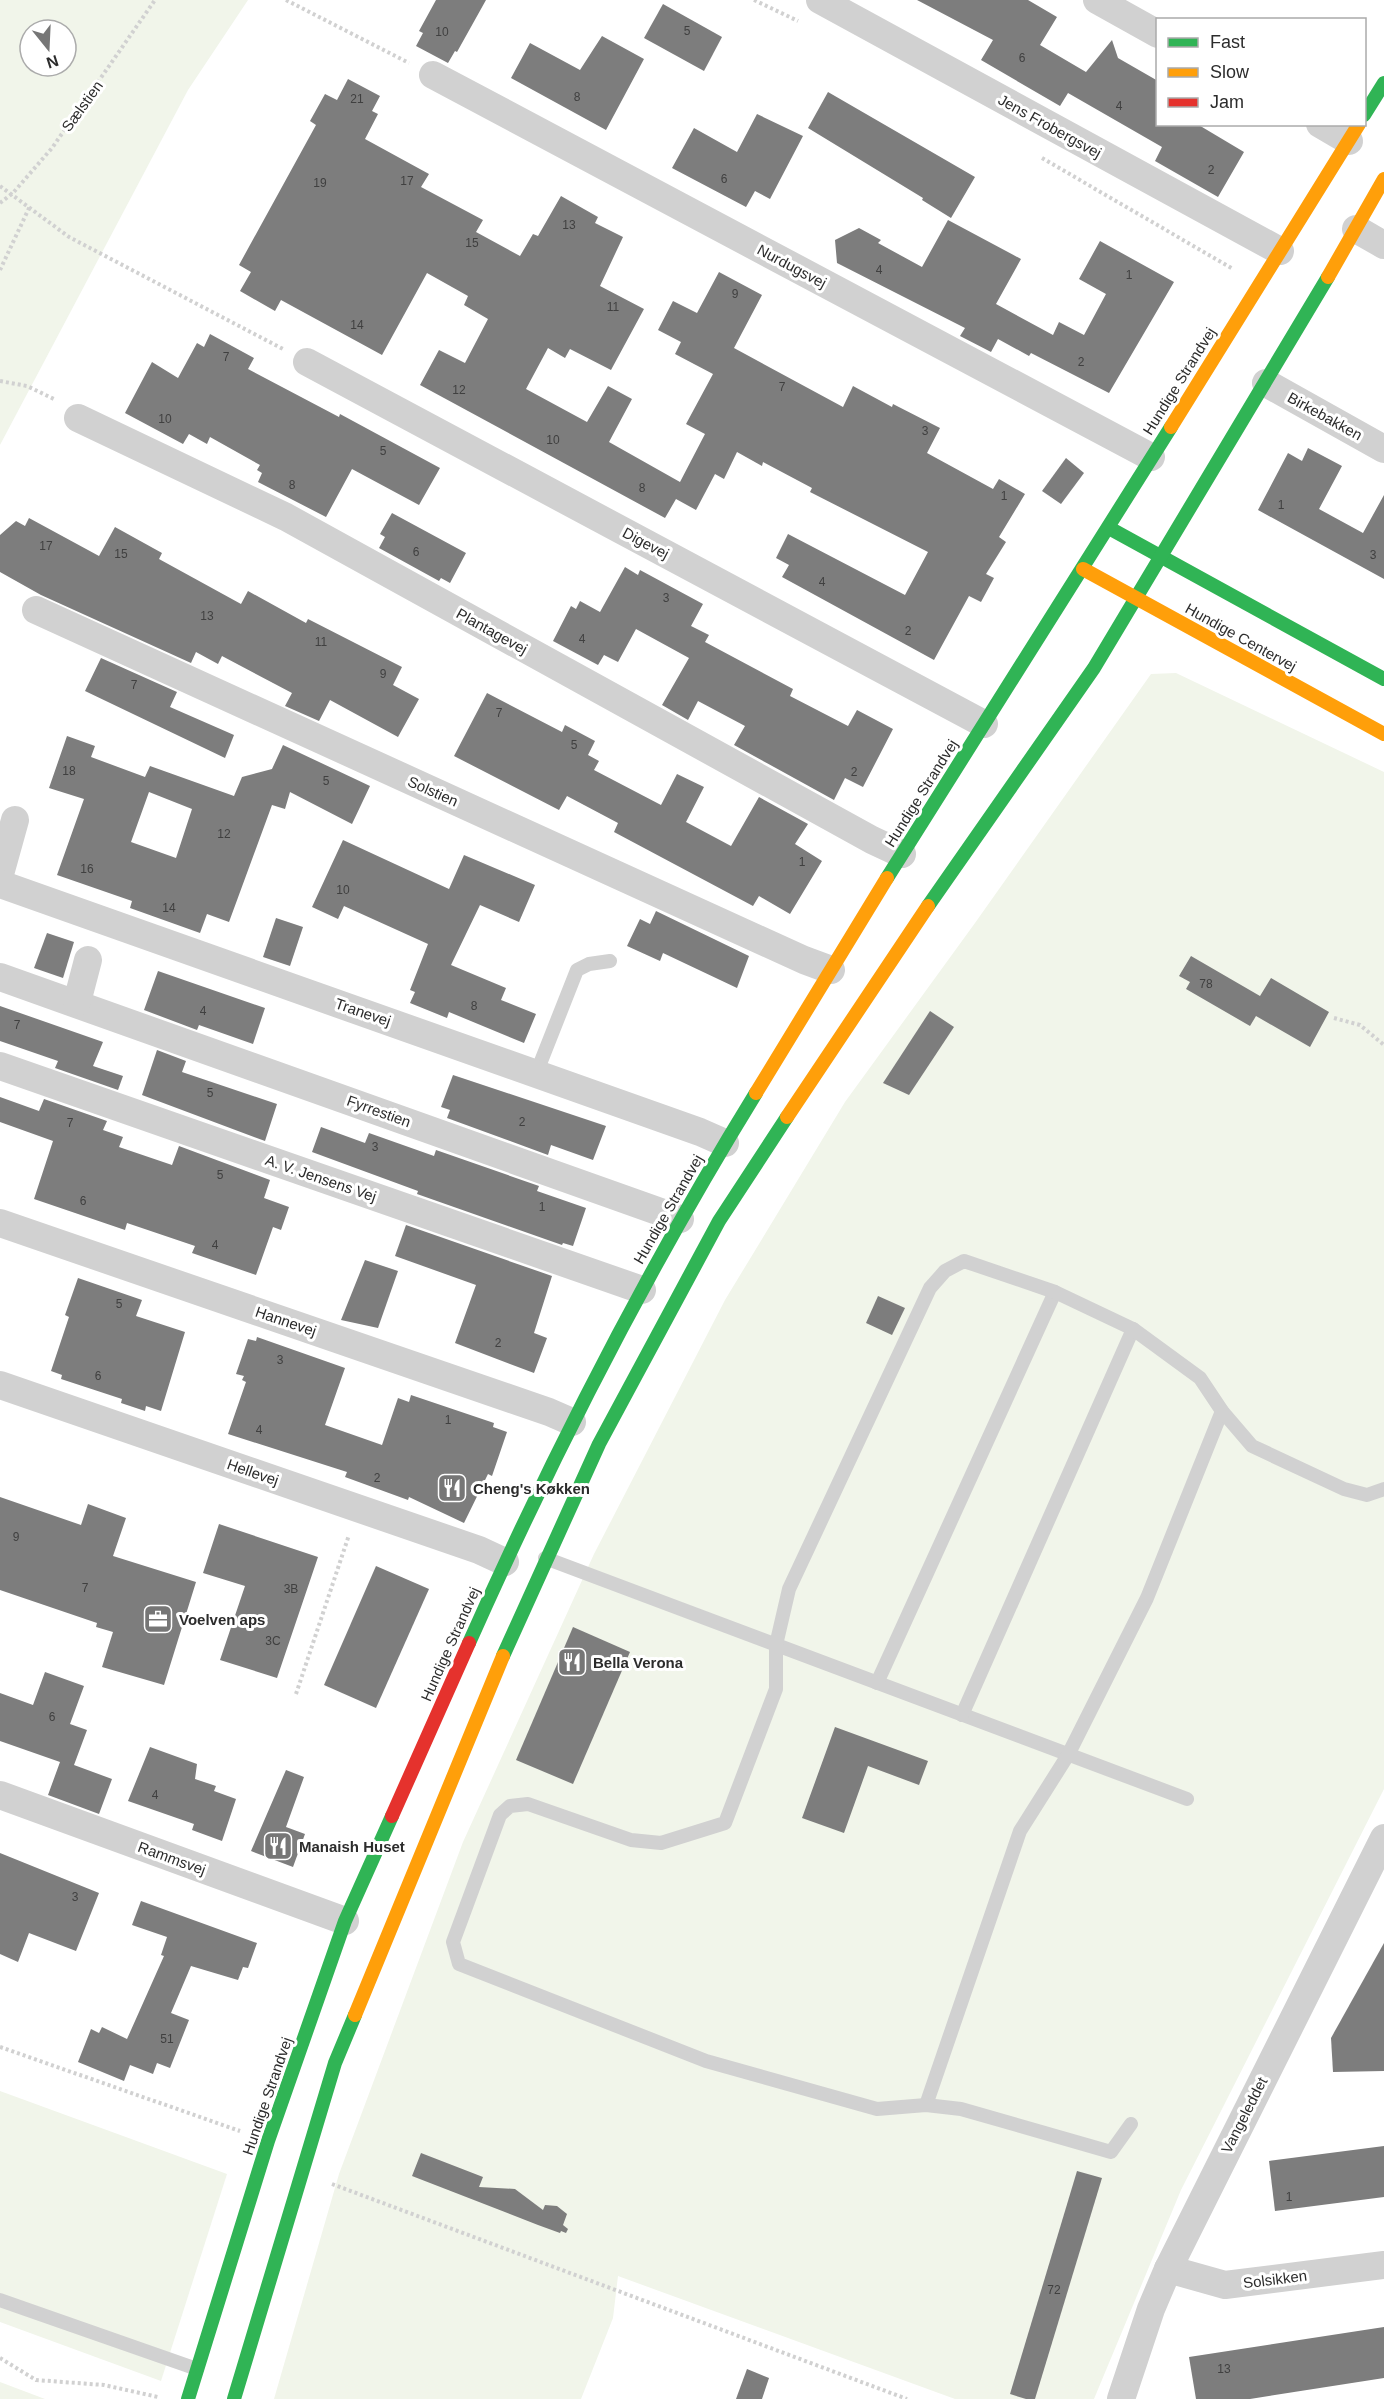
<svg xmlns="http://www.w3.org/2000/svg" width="1384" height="2399" font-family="Arial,sans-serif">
	<rect width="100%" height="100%" fill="#fff"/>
	<g fill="#f1f5ea" fill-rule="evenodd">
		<path d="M0 0H248L188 90 0 445ZM30 30H66V66H30Z"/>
		<path d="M1176 673 1384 772V1789L1181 2190 1094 2399H955L618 2276 613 2318 581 2399H274L339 2174 463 1842 594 1554 725 1300 845 1102 975 923 1151 674Z"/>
		<path d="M0 2091 227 2174 161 2381 0 2322Z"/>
		<path d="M0 2382 45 2399H0Z"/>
	</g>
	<g fill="#7d7d7d" fill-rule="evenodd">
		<path d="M436 0H486L457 52 455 51 448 63 416 46 423 33 419 31Z"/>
		<path d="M917 0H1028L1057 17 1040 45 1086 72 1112 40 1118 58 1158 81V124H1197L1244 152 1218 197 1155 161 1162 147 1068 93 1060 106 981 60 993 40Z"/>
		<path d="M663 4 722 37 704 71 644 38Z"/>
		<path d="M602 36 644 59 606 130 511 78 530 43 580 70Z"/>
		<path d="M348 79 380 96 372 111 378 114 365 139 429 174 421 187 483 220 476 232 520 256 533 234 538 236 561 196 598 217 595 223 623 237 600 286 644 309 611 370 570 349 565 358 548 348 526 389 587 422 608 386 632 399 609 442 680 482 705 434 686 424 713 374 675 354 681 342 658 330 673 301 697 313 719 272 762 295 734 348 843 407 853 386 892 407 893 404 940 428 927 453 993 489 999 479 1025 494 999 537 1006 542 986 574 994 578 981 602 969 596 934 660 782 577 789 565 776 558 788 534 905 595 928 552 810 492 812 488 763 462 762 466 737 452 724 479 715 474 696 510 676 499 665 518 420 385 439 350 465 363 488 319 464 305 468 296 427 273 382 355 281 300 275 311 240 291 251 272 239 265 316 125 310 121 325 94 337 100Z"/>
		<path d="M828 92 975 177 951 218 922 200 923 198 808 128Z"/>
		<path d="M757 114 803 136 770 199 755 191 746 207 672 168 694 128 737 152Z"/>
		<path d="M948 220 1021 259 996 304 1053 335 1059 322 1084 335 1106 294 1079 279 1100 241 1174 282 1109 393 1031 353 1029 356 998 339 991 352 960 336 965 328 837 263 835 240 859 228 881 240 878 243 922 267Z"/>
		<path d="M210 334 254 358 248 369 339 417 340 414 440 468 419 505 352 469 326 517 258 482 262 473 257 470 260 465 210 437 207 444 189 434 183 444 125 413 152 362 178 378 197 343 204 347Z"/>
		<path d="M1308 448 1342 466 1319 509 1363 533 1384 495V579L1258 510 1288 453 1302 461Z"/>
		<path d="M1066 458 1084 473 1061 504 1042 491Z"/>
		<path d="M392 513 466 553 450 583 441 578 439 581 379 548 385 537 380 534Z"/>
		<path d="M29 518 99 556 115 527 162 553 159 559 241 604 248 591 306 623 308 619 402 667 393 685 419 699 398 737 330 700 319 721 285 706 292 693 222 656 218 664 196 652 191 663 41 595 0 572V535L16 521 25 526Z"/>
		<path d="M625 567 638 575 640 570 703 604 691 626 709 635 705 642 793 689 790 696 848 726 857 710 893 729 863 787 845 778 834 800 734 745 745 726 698 701 688 720 662 705 689 658 636 629 618 662 604 655 598 665 553 641 571 606 576 609 580 601 600 612Z"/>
		<path d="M101 658 177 692 170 707 234 735 225 758 85 691Z"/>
		<path d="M487 693 562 732 565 725 595 741 588 755 599 761 594 770 661 805 677 774 704 787 686 822 731 846 759 797 808 824 795 844 822 861 790 914 759 896 753 906 614 832 618 823 567 796 559 810 454 756Z"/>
		<path d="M67 736 95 746 91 757 145 777 150 766 234 796 242 777 272 769 283 745 370 786 352 824 290 792 285 809 272 805 229 922 207 914 200 933 130 908 132 901 57 875 84 799 49 788ZM149 792 192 809 176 858 131 842Z"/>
		<path d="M343 840 449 889 464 855 535 885 519 922 480 905 451 965 506 988 501 1000 536 1014 524 1043 449 1012 447 1018 410 1003 415 992 410 990 428 944 344 906 338 919 312 907Z"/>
		<path d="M656 911 749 956 737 988 663 953 660 961 627 946 640 919 650 924Z"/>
		<path d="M276 918 303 927 290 966 263 957Z"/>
		<path d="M47 933 74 942 63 978 34 968Z"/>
		<path d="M1191 956 1260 996 1271 978 1329 1012 1310 1047 1256 1016 1250 1026 1186 989 1190 982 1179 976Z"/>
		<path d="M158 971 265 1008 253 1044 199 1025 197 1030 144 1010Z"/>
		<path d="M0 1006 103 1042 93 1066 123 1076 118 1090 55 1068 58 1061 0 1041Z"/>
		<path d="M930 1011 954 1027 909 1095 883 1083Z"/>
		<path d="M157 1050 186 1061 182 1072 277 1104 265 1141 142 1095Z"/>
		<path d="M453 1075 606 1126 593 1160 551 1145 548 1155 447 1118 450 1110 441 1107Z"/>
		<path d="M0 1097 39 1111 44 1099 107 1121 103 1130 123 1137 119 1147 172 1165 179 1146 270 1180 264 1198 289 1207 281 1230 273 1227 256 1275 192 1253 195 1246 127 1223 125 1230 34 1199 53 1141 0 1122Z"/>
		<path d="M321 1127 365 1143 369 1133 434 1156 436 1150 539 1186 537 1191 586 1208 573 1246 563 1243 562 1245 417 1194 418 1191 312 1152Z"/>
		<path d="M406 1225 552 1276 534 1333 547 1338 534 1373 455 1343 476 1285 395 1256Z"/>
		<path d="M365 1260 398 1271 378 1328 341 1320Z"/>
		<path d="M78 1278 142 1300 136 1316 185 1332 161 1411 146 1406 145 1411 121 1403 122 1399 61 1379 62 1375 51 1371 69 1317 65 1315Z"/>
		<path d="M878 1296 905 1308 892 1335 866 1323Z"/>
		<path d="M257 1337 345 1368 325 1425 382 1445 398 1398 409 1402 411 1395 494 1423 493 1427 507 1432 492 1476 488 1474 464 1523 409 1497 408 1500 345 1477 347 1472 228 1434 246 1382 242 1380 244 1376 236 1374 248 1339 256 1341Z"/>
		<path d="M0 1497 81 1525 88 1504 126 1518 113 1556 196 1582 164 1685 102 1667 113 1632 96 1627 97 1623 0 1590Z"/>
		<path d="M219 1524 318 1557 277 1678 220 1660 245 1586 203 1573Z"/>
		<path d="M376 1566 429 1589 376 1708 324 1685Z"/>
		<path d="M573 1627 630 1652 573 1784 516 1760Z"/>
		<path d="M45 1672 84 1686 70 1724 87 1730 74 1765 112 1779 99 1814 48 1795 60 1762 0 1741V1693L33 1705Z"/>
		<path d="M835 1727 928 1761 919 1785 868 1766 844 1833 802 1818Z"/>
		<path d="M150 1747 197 1764 195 1779 216 1786 214 1791 236 1799 222 1841 192 1830 194 1824 128 1801Z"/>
		<path d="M286 1770 304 1777 286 1827 305 1834 293 1867 251 1851Z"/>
		<path d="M0 1853 99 1893 76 1951 29 1933 18 1962 0 1954Z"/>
		<path d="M141 1901 257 1943 248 1968 243 1967 238 1980 191 1966 171 2013 189 2020 170 2068 157 2063 153 2074 130 2065 124 2081 78 2062 91 2029 99 2033 102 2027 127 2039 164 1956 161 1955 167 1937 132 1925Z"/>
		<path d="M1384 1943V2071L1333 2072 1331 2038Z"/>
		<path d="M1384 2146V2197L1275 2211 1269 2161Z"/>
		<path d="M421 2153 483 2177 479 2187 515 2189 543 2210 545 2205 557 2206 567 2214 563 2225 568 2229 566 2233 561 2231 560 2233 538 2225 412 2176Z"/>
		<path d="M1077 2171 1102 2178 1035 2399H1026L1010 2394Z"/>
		<path d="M1384 2327V2378L1250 2399H1196L1189 2357Z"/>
		<path d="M747 2369 769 2378 762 2399H736Z"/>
	</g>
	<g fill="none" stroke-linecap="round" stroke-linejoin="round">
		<g stroke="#d1d1d1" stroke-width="4" stroke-dasharray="3 3" stroke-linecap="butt">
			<path d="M286 0 409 63"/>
			<path d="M754 0 798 21"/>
			<path d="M1042 158 1233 269"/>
			<path d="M0 186 69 237 283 349"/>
			<path d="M0 203 13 193 52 148 155 0"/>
			<path d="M0 270 30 206"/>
			<path d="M0 381 27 386 56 400"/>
			<path d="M1334 1018 1360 1025 1384 1045"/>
			<path d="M296 1694 349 1535"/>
			<path d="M0 2047 240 2131"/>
			<path d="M332 2184 907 2399"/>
			<path d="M0 2358 36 2380 104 2385 158 2397"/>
		</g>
		<g stroke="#d1d1d1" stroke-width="14">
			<path d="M536 1074 577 970 589 964 610 961"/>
			<path d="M545 1558 1187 1799"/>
			<path d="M877 1683 1055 1292"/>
			<path d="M962 1715 1133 1329"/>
			<path d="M926 2105 1020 1831 1068 1755 1147 1598 1222 1411"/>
			<path d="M1131 2124 1111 2152 961 2109 926 2105 877 2109 706 2061 459 1964 453 1942 500 1815 510 1806 528 1804 631 1840 661 1843 725 1823 776 1689V1645L789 1589 930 1288 945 1271 964 1261 1055 1292 1133 1329 1200 1378 1222 1411 1252 1446 1344 1489 1367 1495 1384 1489"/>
			<path d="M0 2300 197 2369"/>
		</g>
		<g stroke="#d1d1d1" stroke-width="28">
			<path d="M820 0 1280 251"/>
			<path d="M1097 0 1158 34"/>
			<path d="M433 75 1151 457"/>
			<path d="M1320 124 1349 141"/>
			<path d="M1356 229 1384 245"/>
			<path d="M307 362 984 724"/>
			<path d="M1266 383 1384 449"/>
			<path d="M78 418 286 517 872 840 902 854"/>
			<path d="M36 610 804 960 831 970"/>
			<path d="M0 874 15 820"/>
			<path d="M0 884 700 1132 725 1143"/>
			<path d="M0 977 680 1219"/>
			<path d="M77 1002 88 960"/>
			<path d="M0 1066 642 1290"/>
			<path d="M0 1223 549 1412 572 1422"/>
			<path d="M0 1385 479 1550 505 1562"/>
			<path d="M0 1795 345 1921"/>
			<path d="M1168 2269 1225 2285 1384 2265"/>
			<path d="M1121 2399 1151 2309 1168 2269 1384 1838"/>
		</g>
		<g stroke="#30b455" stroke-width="14">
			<path d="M1364 115 1384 83"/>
			<path d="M1109 528 1384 679"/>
			<path d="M887 878 1171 427"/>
			<path d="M928 906 1094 668 1328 277"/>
			<path d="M469 1643C553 1454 647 1270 756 1093"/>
			<path d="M503 1656 599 1444 719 1221 787 1117"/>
			<path d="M188 2399 268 2141 345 1921 392 1816"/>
			<path d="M234 2399 335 2063 355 2015"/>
		</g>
		<g stroke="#ff9f0a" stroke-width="14">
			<path d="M1328 277 1384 179"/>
			<path d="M1171 427 1359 124"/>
			<path d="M1083 569 1384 734"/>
			<path d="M756 1093 887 878"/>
			<path d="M787 1117 928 906"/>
			<path d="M355 2015 503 1656"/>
		</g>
		<path stroke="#e5322d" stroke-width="14" d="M392 1816 469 1643"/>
	</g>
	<defs>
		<g id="restaurant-square" transform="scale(1.5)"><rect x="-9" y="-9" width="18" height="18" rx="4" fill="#767676" stroke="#fff"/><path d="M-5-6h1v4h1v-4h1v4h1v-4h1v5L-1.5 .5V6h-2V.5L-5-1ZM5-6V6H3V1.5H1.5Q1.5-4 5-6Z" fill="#fff"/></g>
		<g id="office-square" transform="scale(1.5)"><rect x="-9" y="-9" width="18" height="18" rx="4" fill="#767676" stroke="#fff"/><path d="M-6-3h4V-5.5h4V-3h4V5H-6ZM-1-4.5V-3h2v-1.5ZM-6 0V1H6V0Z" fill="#fff"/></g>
	</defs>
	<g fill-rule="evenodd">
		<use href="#restaurant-square" x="452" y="1488"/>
		<use href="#office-square" x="158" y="1619"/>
		<use href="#restaurant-square" x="572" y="1662"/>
		<use href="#restaurant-square" x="278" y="1846"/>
	</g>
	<g text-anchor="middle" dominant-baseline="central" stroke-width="6" stroke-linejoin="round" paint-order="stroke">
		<g font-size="12" fill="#404040">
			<text x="687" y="31">5</text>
			<text x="442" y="32">10</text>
			<text x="1022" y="58">6</text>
			<text x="577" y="97">8</text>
			<text x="357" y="99">21</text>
			<text x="1119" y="106">4</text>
			<text x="1211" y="170">2</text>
			<text x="724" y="179">6</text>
			<text x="407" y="181">17</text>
			<text x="320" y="183">19</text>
			<text x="569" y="225">13</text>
			<text x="472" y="243">15</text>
			<text x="879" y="270">4</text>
			<text x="1129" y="275">1</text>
			<text x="735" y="294">9</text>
			<text x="613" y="307">11</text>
			<text x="357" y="325">14</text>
			<text x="226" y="357">7</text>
			<text x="1081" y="362">2</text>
			<text x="782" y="387">7</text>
			<text x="459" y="390">12</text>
			<text x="165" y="419">10</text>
			<text x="925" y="431">3</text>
			<text x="553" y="440">10</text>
			<text x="383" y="451">5</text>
			<text x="292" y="485">8</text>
			<text x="642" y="488">8</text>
			<text x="1004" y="496">1</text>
			<text x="1281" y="505">1</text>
			<text x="46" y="546">17</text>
			<text x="416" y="552">6</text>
			<text x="121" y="554">15</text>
			<text x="1373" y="555">3</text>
			<text x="822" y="582">4</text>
			<text x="666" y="598">3</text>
			<text x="207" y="616">13</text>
			<text x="908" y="631">2</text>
			<text x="582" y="639">4</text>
			<text x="321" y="642">11</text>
			<text x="383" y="674">9</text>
			<text x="134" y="685">7</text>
			<text x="499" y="713">7</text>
			<text x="574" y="745">5</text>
			<text x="69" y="771">18</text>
			<text x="854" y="772">2</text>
			<text x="326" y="781">5</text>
			<text x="224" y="834">12</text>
			<text x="802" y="862">1</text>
			<text x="87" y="869">16</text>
			<text x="343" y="890">10</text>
			<text x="169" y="908">14</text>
			<text x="1206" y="984">78</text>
			<text x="474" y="1006">8</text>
			<text x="203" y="1011">4</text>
			<text x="17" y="1025">7</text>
			<text x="210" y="1093">5</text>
			<text x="522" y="1122">2</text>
			<text x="70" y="1123">7</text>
			<text x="375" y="1147">3</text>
			<text x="220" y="1175">5</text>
			<text x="83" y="1201">6</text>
			<text x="542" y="1207">1</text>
			<text x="215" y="1245">4</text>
			<text x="119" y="1304">5</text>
			<text x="498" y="1343">2</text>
			<text x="280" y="1360">3</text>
			<text x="98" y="1376">6</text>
			<text x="448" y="1420">1</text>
			<text x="259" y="1430">4</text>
			<text x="377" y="1478">2</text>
			<text x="16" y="1537">9</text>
			<text x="85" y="1588">7</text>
			<text x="291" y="1589">3B</text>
			<text x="273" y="1641">3C</text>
			<text x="52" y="1717">6</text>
			<text x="155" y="1795">4</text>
			<text x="75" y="1897">3</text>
			<text x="167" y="2039">51</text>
			<text x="1289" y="2197">1</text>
			<text x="1054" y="2290">72</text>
			<text x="1224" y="2369">13</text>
		</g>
		<g font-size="15" fill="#2c2c2c" stroke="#fff">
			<text transform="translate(82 106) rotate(-54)">Sælstien</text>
			<text transform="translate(1050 126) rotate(29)">Jens Frobergsvej</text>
			<text transform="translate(792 266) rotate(28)">Nurdugsvej</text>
			<text transform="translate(1179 381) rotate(-58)">Hundige Strandvej</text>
			<text transform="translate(1325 416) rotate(29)">Birkebakken</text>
			<text transform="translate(646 543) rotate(28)">Digevej</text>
			<text transform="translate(492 631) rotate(29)">Plantagevej</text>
			<text transform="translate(1241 637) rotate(29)">Hundige Centervej</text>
			<text transform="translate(433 791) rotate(24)">Solstien</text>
			<text transform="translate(921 793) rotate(-58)">Hundige Strandvej</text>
			<text transform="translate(363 1012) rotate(19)">Tranevej</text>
			<text transform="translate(379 1111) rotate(20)">Fyrrestien</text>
			<text transform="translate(321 1178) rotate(19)">A. V. Jensens Vej</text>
			<text transform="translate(668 1209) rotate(-60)">Hundige Strandvej</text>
			<text transform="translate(286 1321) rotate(19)">Hannevej</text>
			<text transform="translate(253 1472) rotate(19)">Hellevej</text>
			<text transform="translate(450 1644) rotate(-66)">Hundige Strandvej</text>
			<text transform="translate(172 1858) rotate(20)">Rammsvej</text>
			<text transform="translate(267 2096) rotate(-71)">Hundige Strandvej</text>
			<text transform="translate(1244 2115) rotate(-63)">Vangeleddet</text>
			<text transform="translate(1275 2279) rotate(-7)">Solsikken</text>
		</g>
		<g font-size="15" font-weight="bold" fill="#2c2c2c" stroke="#fff" text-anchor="start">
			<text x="473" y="1488">Cheng's Køkken</text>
			<text x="179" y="1619">Voelven aps</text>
			<text x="593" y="1662">Bella Verona</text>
			<text x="299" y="1846">Manaish Huset</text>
		</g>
	</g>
	<rect x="1156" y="18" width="210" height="108" fill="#ffffff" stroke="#ababab" stroke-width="1.5"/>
	<rect x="1168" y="38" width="30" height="9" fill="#30b455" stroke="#ababab" stroke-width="1.5"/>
	<text x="1210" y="48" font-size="18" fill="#2c2c2c">Fast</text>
	<rect x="1168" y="68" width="30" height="9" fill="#ff9f0a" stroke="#ababab" stroke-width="1.5"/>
	<text x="1210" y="78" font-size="18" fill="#2c2c2c">Slow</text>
	<rect x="1168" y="98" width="30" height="9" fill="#e5322d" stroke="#ababab" stroke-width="1.5"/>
	<text x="1210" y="108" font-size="18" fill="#2c2c2c">Jam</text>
	<g transform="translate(48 48) rotate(162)"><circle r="28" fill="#ffffff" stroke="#ababab" stroke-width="1.5"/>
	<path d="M0-4.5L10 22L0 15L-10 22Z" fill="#767676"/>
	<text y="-9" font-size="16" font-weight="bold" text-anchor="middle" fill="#2c2c2c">N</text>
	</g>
</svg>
